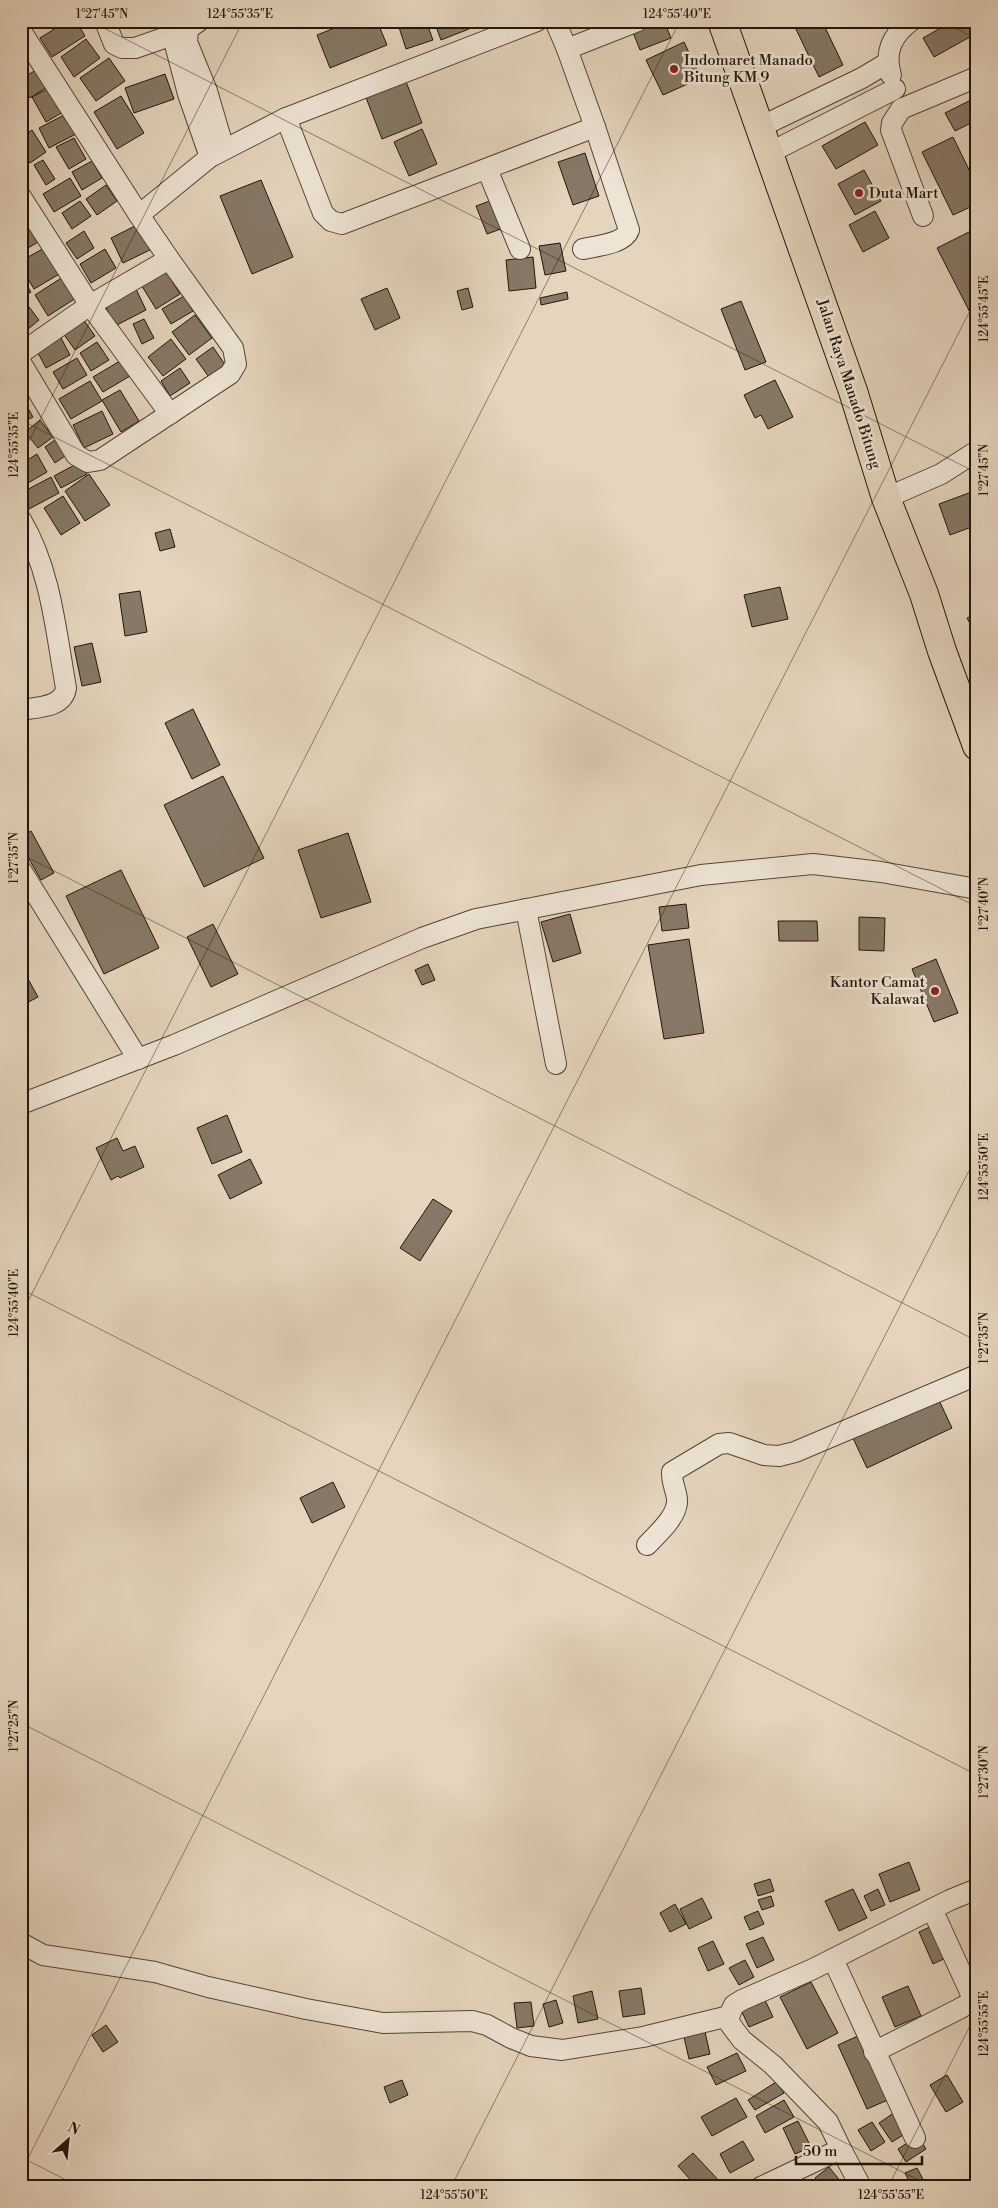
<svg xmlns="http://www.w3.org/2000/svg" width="998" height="2208" font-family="'Libre Bodoni',serif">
	<rect width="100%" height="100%" fill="#e5d5be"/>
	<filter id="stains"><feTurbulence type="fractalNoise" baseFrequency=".004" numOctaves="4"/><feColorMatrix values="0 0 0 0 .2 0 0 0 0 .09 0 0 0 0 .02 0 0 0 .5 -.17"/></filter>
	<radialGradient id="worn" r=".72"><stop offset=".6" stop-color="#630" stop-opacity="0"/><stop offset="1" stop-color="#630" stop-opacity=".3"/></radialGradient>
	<g fill="#867968" stroke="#20160a">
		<path d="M38 21H57L42 29Z"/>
		<path d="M67 21H76L85 36 52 57 40 38Z"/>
		<path d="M352 21H377L387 45 330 68 317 35Z"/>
		<path d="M397 21H426L433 40 406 49Z"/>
		<path d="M434 21H466L469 29 441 40Z"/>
		<path d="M653 21H664L671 38 640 50 632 30Z"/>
		<path d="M792 21H822L843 65 819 77Z"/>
		<path d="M953 21H970L977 33 934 57 923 38Z"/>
		<path d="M86 39 100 58 74 77 61 57Z"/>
		<path d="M684 42 701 78 663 95 646 60Z"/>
		<path d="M21 44 31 62 21 67Z"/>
		<path d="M109 58 125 81 96 101 80 78Z"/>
		<path d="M36 70 47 87 30 98 21 83V79Z"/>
		<path d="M165 74 174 99 134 113 125 88Z"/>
		<path d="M405 79 422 123 382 139 365 95Z"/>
		<path d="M51 87 65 111 46 122 32 97Z"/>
		<path d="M121 96 144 133 117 149 94 112Z"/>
		<path d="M977 97V120L955 131 945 113Z"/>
		<path d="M66 114 76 134 49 148 39 128Z"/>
		<path d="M865 122 878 145 836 169 822 146Z"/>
		<path d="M422 129 437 164 409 176 394 142Z"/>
		<path d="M32 130 46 152 30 163 21 149V137Z"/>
		<path d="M953 137 977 186V204L953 215 922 152Z"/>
		<path d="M74 138 86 159 69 169 56 147Z"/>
		<path d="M585 153 599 196 573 205 558 162Z"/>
		<path d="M43 160 55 179 46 185 34 165Z"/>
		<path d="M92 161 102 178 82 190 72 172Z"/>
		<path d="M864 170 881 201 855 215 838 184Z"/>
		<path d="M70 178 81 196 54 212 43 194Z"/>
		<path d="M261 180 293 257 252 274 220 196Z"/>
		<path d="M106 185 117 201 97 215 86 199Z"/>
		<path d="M498 198 509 226 487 234 476 206Z"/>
		<path d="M80 201 91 216 72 229 62 213Z"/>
		<path d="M875 211 889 238 863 252 849 225Z"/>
		<path d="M26 216 40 241 21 252V218Z"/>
		<path d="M139 224 152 249 123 263 111 238Z"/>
		<path d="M977 228V326L937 248Z"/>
		<path d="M84 231 94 248 77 259 66 243Z"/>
		<path d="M560 243 566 271 545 275 539 246Z"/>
		<path d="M46 247 61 273 34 289 21 267V261Z"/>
		<path d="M105 249 116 268 91 283 80 264Z"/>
		<path d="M533 257 536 288 509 291 506 260Z"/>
		<path d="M164 268 180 294 156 309 140 283Z"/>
		<path d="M21 276 31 292 21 298Z"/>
		<path d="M63 277 76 298 48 316 35 295Z"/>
		<path d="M135 287 146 310 115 326 104 303Z"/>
		<path d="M387 288 400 318 375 330 361 299Z"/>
		<path d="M468 288 473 307 462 310 457 291Z"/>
		<path d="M567 292 568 299 541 305 540 298Z"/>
		<path d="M184 296 193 311 171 324 162 309Z"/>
		<path d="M741 301 766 362 745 370 721 309Z"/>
		<path d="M26 303 39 320 27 330 21 322V306Z"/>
		<path d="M195 315 212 338 189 355 172 332Z"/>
		<path d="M83 319 95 336 75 350 63 333Z"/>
		<path d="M144 319 154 338 142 344 133 324Z"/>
		<path d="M61 338 70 355 46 368 37 351Z"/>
		<path d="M171 339 186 359 163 376 148 357Z"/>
		<path d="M97 342 109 360 91 371 80 353Z"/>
		<path d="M213 347 228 369 211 380 196 359Z"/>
		<path d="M77 358 87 375 63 389 53 372Z"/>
		<path d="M120 361 130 376 103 392 93 377Z"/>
		<path d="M180 368 190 383 170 396 161 381Z"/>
		<path d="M775 380 793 417 768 429 761 415 755 418 744 395Z"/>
		<path d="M90 381 102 401 71 419 59 399Z"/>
		<path d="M120 390 139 421 121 432 102 400Z"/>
		<path d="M21 396 33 417 21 423Z"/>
		<path d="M102 411 113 434 84 448 73 425Z"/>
		<path d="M40 420 53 437 38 448 25 432Z"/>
		<path d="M58 438 68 454 55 463 45 447Z"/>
		<path d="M37 454 47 472 21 487V464Z"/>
		<path d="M80 462 87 474 61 488 54 476Z"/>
		<path d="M89 474 110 505 85 521 65 491Z"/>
		<path d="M51 477 59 493 29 509 21 493Z"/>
		<path d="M977 490V525L950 535 939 504Z"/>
		<path d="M63 496 80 523 61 535 44 508Z"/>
		<path d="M170 529 175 547 160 551 155 533Z"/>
		<path d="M780 587 788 619 752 627 744 595Z"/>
		<path d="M140 591 147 632 125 636 119 594Z"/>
		<path d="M977 613V635H976L967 618Z"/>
		<path d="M92 643 101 682 82 686 74 647Z"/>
		<path d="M193 709 220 765 192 779 165 723Z"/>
		<path d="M223 776 264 858 204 887 164 805Z"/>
		<path d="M31 831 54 873 41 880 21 845V836Z"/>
		<path d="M348 833 371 902 321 918 298 850Z"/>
		<path d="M121 870 159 948 104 974 66 896Z"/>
		<path d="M686 904 689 928 662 931 659 907Z"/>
		<path d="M570 914 581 953 553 962 541 922Z"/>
		<path d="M859 917 885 918 884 951 859 950Z"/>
		<path d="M778 921H817L818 941H779Z"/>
		<path d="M213 924 238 974 211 987 187 937Z"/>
		<path d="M689 939 704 1033 664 1039 648 945Z"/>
		<path d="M936 959 958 1013 934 1022 912 969Z"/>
		<path d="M428 964 435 980 422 985 415 970Z"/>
		<path d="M28 979 38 997 21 1006V983Z"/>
		<path d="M227 1115 242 1152 212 1164 197 1128Z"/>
		<path d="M117 1138 123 1151 135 1146 144 1167 120 1178 118 1176 111 1180 96 1148Z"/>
		<path d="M250 1159 262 1183 230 1199 218 1175Z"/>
		<path d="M433 1199 452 1211 420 1261 400 1248Z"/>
		<path d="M937 1396 952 1428 867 1468 852 1436Z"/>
		<path d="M333 1482 345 1507 312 1523 300 1498Z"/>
		<path d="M909 1862 920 1890 890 1902 879 1874Z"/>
		<path d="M770 1879 774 1891 758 1896 754 1884Z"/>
		<path d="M853 1889 867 1918 839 1931 825 1901Z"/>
		<path d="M878 1889 885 1905 871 1911 864 1896Z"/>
		<path d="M771 1896 774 1906 762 1910 758 1900Z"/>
		<path d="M702 1898 712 1918 689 1929 680 1909Z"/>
		<path d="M675 1904 686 1924 670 1932 660 1913Z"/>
		<path d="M758 1911 764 1924 750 1930 744 1917Z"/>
		<path d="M936 1924 950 1956 933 1964 919 1932Z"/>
		<path d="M763 1937 774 1960 757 1968 746 1944Z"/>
		<path d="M713 1941 724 1964 708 1971 698 1948Z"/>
		<path d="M745 1960 754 1977 739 1985 729 1968Z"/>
		<path d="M811 1982 838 2033 807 2049 780 1997Z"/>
		<path d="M908 1986 921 2016 895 2027 882 1997Z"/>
		<path d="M641 1988 645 2014 623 2017 619 1991Z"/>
		<path d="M592 1991 598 2019 578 2023 573 1996Z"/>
		<path d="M556 2000 563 2023 549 2027 543 2004Z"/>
		<path d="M765 2000 773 2017 749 2027 741 2010Z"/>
		<path d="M531 2002 534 2026 517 2028 514 2003Z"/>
		<path d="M106 2025 118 2042 103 2052 92 2035Z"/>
		<path d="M705 2032 710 2054 689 2059 684 2037Z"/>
		<path d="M860 2035 890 2099 867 2109 838 2045Z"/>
		<path d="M737 2053 746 2071 716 2085 707 2067Z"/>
		<path d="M947 2075 963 2102 946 2112 930 2085Z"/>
		<path d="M402 2080 408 2095 390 2103 384 2087Z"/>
		<path d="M776 2082 784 2093 755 2110 748 2100Z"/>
		<path d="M736 2098 747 2117 712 2136 701 2117Z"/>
		<path d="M784 2100 794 2117 765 2133 756 2116Z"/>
		<path d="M895 2112 908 2132 892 2142 879 2123Z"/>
		<path d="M798 2121 811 2147 795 2154 783 2128Z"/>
		<path d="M872 2122 885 2142 871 2151 858 2130Z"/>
		<path d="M918 2136 926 2149 906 2162 898 2149Z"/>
		<path d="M743 2141 754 2160 730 2173 720 2154Z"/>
		<path d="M693 2153 723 2185 721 2187H697L678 2166Z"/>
		<path d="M829 2167 845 2187H822L815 2178Z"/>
		<path d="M917 2168 926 2185 912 2187 905 2173Z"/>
		<path d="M800 2174 809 2187H780Z"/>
		<path d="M894 2179 900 2187H883Z"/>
	</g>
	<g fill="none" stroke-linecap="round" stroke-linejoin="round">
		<g stroke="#514637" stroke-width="22">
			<g id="minor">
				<path d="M105 21 114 44 122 48H135L184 31"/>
				<path d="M178 21 172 33 188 94 210 157"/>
				<path d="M199 21 188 29 187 42 207 91 224 149"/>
				<path d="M555 21 567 49 638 21"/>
				<path d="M21 31 139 215"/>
				<path d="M891 75C884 52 892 35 911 21"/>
				<path d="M286 118 323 213 331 221 342 224 595 127 567 49"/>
				<path d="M760 127 862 78 887 63"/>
				<path d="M769 153 895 89"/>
				<path d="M487 169 520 249"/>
				<path d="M21 197 90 305 170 414"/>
				<path d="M923 216 891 130 892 123 901 109 977 77"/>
				<path d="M583 249C596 246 624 244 629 230L595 127"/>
				<path d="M21 353 90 305 169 259 139 215 210 157 286 118 537 21"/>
				<path d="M21 363 76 455 88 462 100 460 230 374 236 364 233 348 169 259"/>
				<path d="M886 498 941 474 977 451"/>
				<path d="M21 520C51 570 56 632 66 688 63 708 37 707 21 710"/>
				<path d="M21 870 138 1059"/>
				<path d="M526 909 556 1064"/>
				<path d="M21 1104 174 1045 422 938 476 919 701 875 813 864 881 872 977 889"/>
				<path d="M647 1545C657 1534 675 1519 677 1503 678 1493 671 1483 672 1472L719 1444 729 1443 764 1455 779 1456 795 1452 977 1375"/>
				<path d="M21 1943 43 1955 155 1972 208 1987 306 2009 383 2023 472 2021 487 2025 511 2038 531 2046 562 2050 643 2037 729 2016"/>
				<path d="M833 1959 915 2138"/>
				<path d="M874 2052 959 2009C966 2005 971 2003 971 1994L932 1909"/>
				<path d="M841 2149 861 2187"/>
				<path d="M761 2187 841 2149 828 2122 773 2065 742 2040 730 2024 729 2016 734 2005 742 2000 813 1969 950 1900 977 1889"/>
			</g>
		</g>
		<g stroke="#20160a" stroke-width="30">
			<path id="trunk" d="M722 21 853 391 886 498 924 594 942 651 977 746"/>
		</g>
		<use href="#minor" stroke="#eee4d5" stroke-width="20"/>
		<use href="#trunk" stroke="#e5d5be" stroke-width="28"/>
	</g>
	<path fill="none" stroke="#20160a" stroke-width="1" stroke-opacity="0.45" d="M90 21 977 473M942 21 977 39M21 420 977 907M21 457 243 21M21 854 977 1341M21 1289 977 1775M21 1315 680 21M21 1723 932 2187M21 2157 80 2187M21 2172 977 297M451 2187 977 1155M888 2187 977 2012"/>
	<g fill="#8f2418" stroke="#eee4d5" stroke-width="2">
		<circle cx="674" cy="69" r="5"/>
		<circle cx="859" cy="193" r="5"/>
		<circle cx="935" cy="991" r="5"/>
	</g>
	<g text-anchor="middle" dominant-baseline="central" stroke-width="5" stroke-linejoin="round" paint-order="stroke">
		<g font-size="15" fill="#20160a" stroke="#eee4d5" text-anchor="start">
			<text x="684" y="60">Indomaret Manado<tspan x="684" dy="17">Bitung KM 9</tspan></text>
			<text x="869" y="193">Duta Mart</text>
			<text x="925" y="982" text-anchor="end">Kantor Camat<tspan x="925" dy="17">Kalawat</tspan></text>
		</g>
		<g font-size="15" fill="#20160a" stroke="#eee4d5">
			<text transform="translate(849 384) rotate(72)">Jalan Raya Manado Bitung</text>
		</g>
	</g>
	<rect width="998" height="2208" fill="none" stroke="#e5d5be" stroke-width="55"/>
	<g transform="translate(68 2140) rotate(27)" stroke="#eee4d5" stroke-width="4" paint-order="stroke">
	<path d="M0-4L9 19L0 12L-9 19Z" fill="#20160a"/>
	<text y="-8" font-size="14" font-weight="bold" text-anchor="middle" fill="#20160a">N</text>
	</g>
	<path d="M796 2156v8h126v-8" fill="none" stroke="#20160a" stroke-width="2.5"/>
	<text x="803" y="2156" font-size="15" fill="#20160a" stroke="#eee4d5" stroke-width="4" paint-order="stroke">50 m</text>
	<rect x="28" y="28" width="942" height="2152" fill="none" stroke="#20160a" stroke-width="2"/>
	<g font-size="12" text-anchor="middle" fill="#20160a">
		<text x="102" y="18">1°27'45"N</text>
		<text x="240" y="18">124°55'35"E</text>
		<text x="677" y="18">124°55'40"E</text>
		<text transform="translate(984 309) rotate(-90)" y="4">124°55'45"E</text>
		<text transform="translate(14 445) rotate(-90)" y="4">124°55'35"E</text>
		<text transform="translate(984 470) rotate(-90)" y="4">1°27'45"N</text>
		<text transform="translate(14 858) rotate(-90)" y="4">1°27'35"N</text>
		<text transform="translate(984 904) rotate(-90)" y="4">1°27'40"N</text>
		<text transform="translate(984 1167) rotate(-90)" y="4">124°55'50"E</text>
		<text transform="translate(14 1303) rotate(-90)" y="4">124°55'40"E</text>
		<text transform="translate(984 1338) rotate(-90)" y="4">1°27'35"N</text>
		<text transform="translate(14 1726) rotate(-90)" y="4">1°27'25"N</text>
		<text transform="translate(984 1772) rotate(-90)" y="4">1°27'30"N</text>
		<text transform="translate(984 2024) rotate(-90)" y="4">124°55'55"E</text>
		<text x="454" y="2199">124°55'50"E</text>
		<text x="891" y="2199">124°55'55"E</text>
	</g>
	<rect width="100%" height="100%" filter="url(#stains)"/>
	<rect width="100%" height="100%" fill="url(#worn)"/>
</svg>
